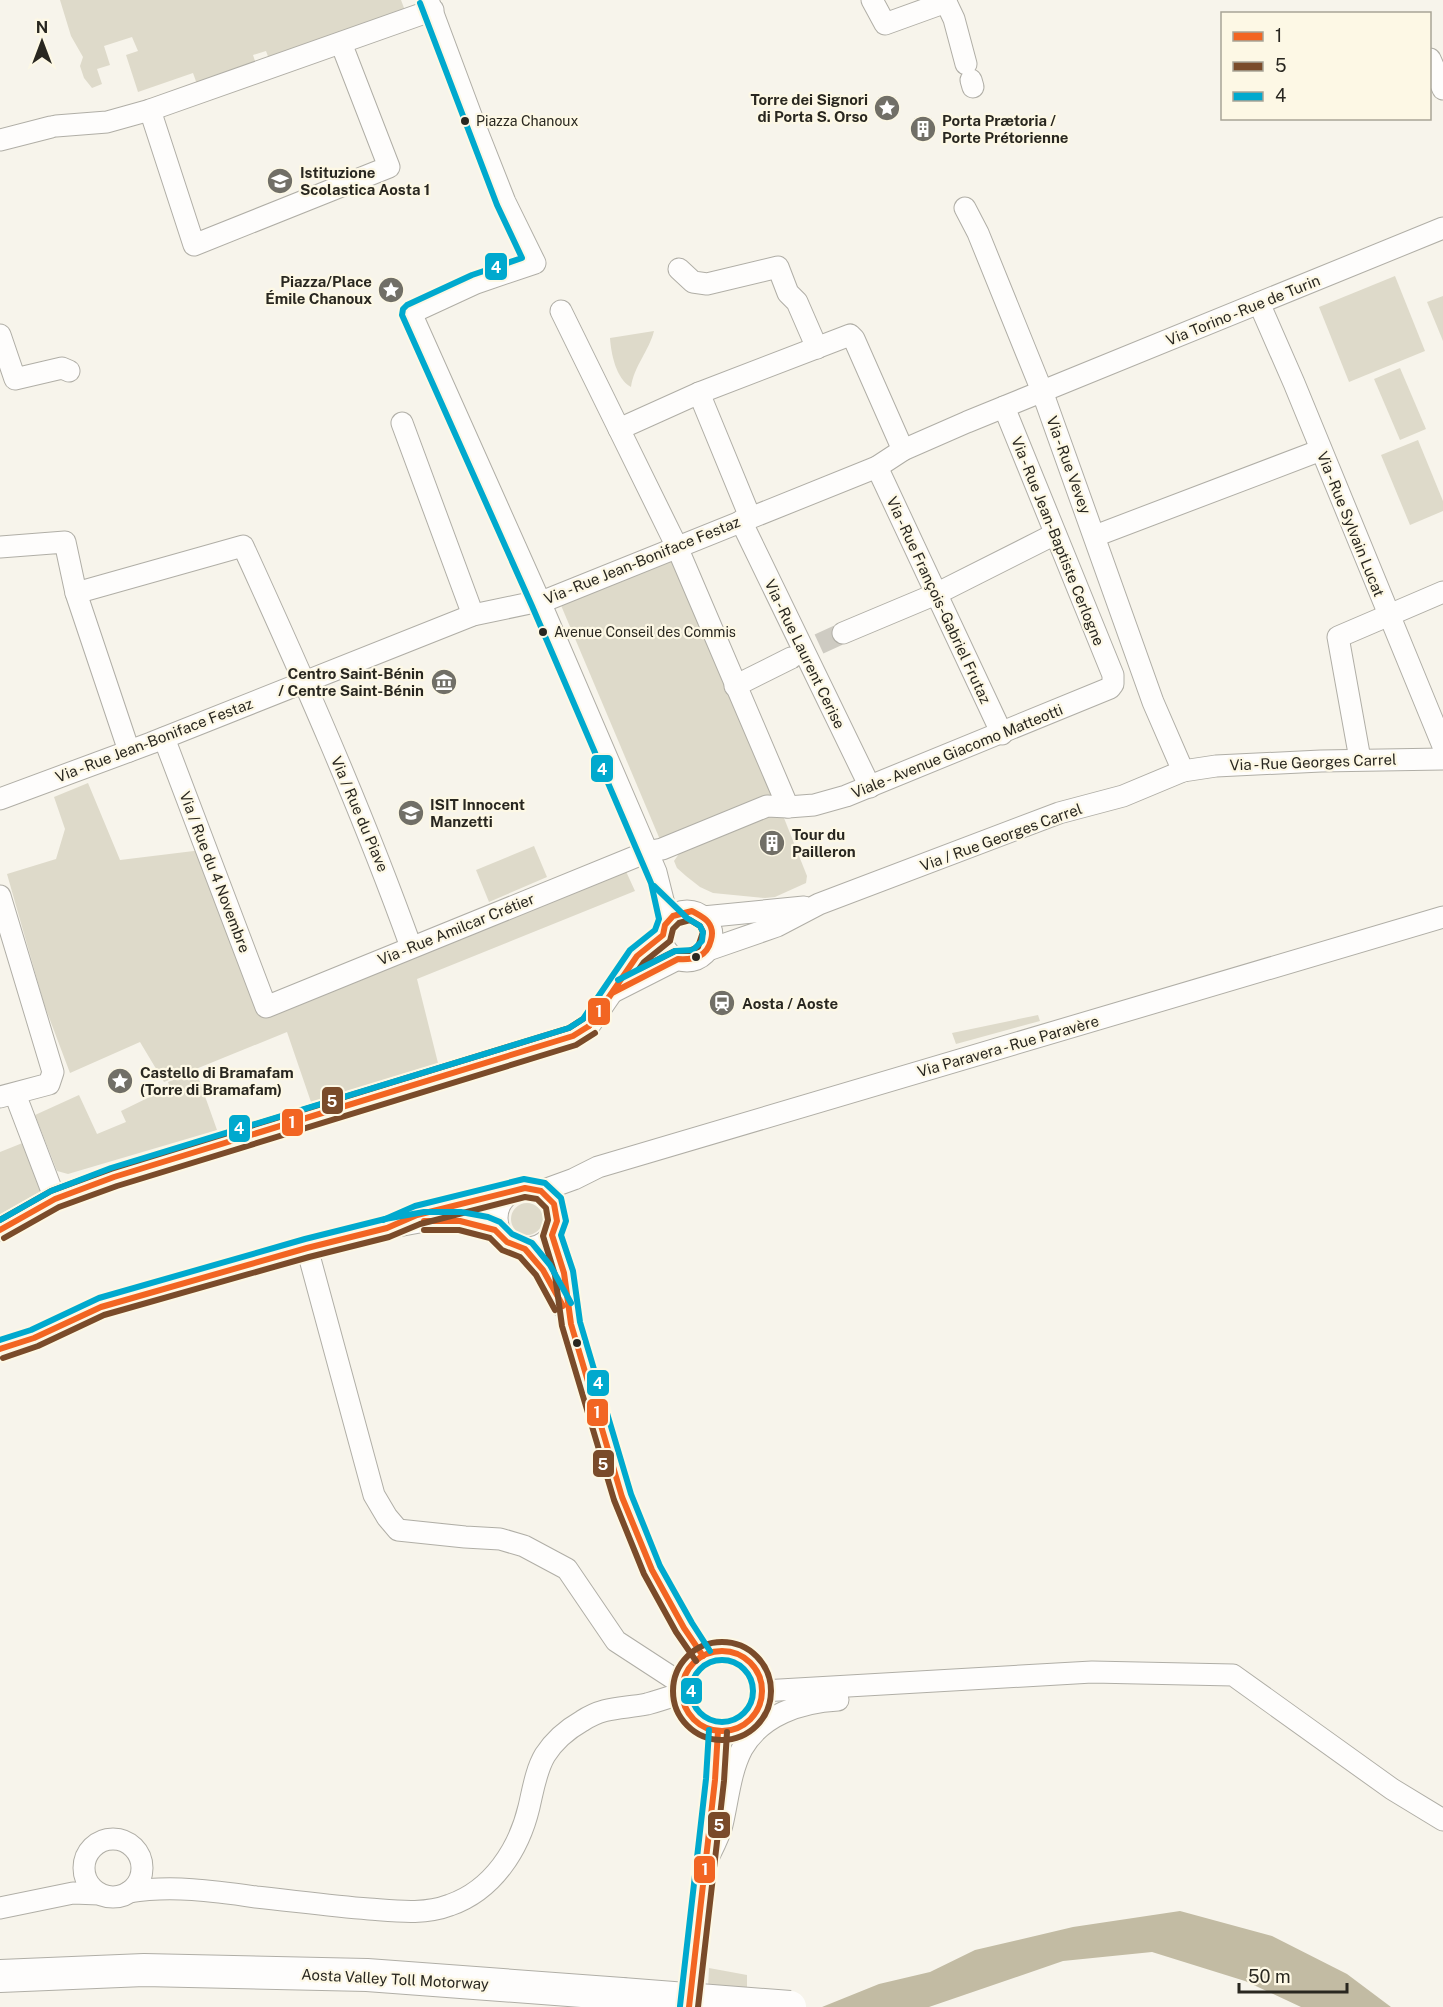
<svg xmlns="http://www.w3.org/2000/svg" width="1443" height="2007" font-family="'Public Sans',sans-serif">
	<rect width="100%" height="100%" fill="#f7f4eb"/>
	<g fill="#dedaca">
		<path d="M60 0H401L407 16 269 59 266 51 253 55 256 64 198 87 193 73 138 92 126 55 138 51 132 37 104 46 110 65 97 69 102 84 92 88 84 78 80 66 83 57 71 36Z"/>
		<path d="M1395 276 1425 351 1349 382 1319 307Z"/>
		<path d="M1443 296V341L1427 302Z"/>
		<path d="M654 331C649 351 634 366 631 387 616 379 611 353 610 338Z"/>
		<path d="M1400 368 1426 429 1400 440 1374 379Z"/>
		<path d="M1418 440 1443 501V511L1410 525 1381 455Z"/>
		<path d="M674 555 775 794 661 842 560 603Z"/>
		<path d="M88 783 120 860 202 850 263 1013 624 867 635 891 417 979 439 1067 312 1105 287 1032 164 1082 140 1042 70 1073 44 1004 7 874 56 859 65 829 54 797Z"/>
		<path d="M772 814H780L784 818 807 876 806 883 775 897 765 898 713 893 700 887 686 876 677 868 674 861 683 848Z"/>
		<path d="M534 846 547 877 489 902 476 870Z"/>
		<path d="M1038 1015 1040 1021 956 1044 952 1033Z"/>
		<path d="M196 1071 217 1130 68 1174 57 1171 35 1115 79 1095 97 1134 126 1122 121 1111 170 1087 168 1082Z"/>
		<path d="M25 1142 45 1197 0 1221V1152Z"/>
		<circle cx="527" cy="1219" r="16"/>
		<path d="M709 1968 747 1975V1993L708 1988Z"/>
	</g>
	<path fill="#c2bba3" d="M1180 1911 1272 1936 1347 1974 1391 2007H1301L1245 1981 1152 1952 1063 1961 929 2007H822L879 1984 930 1972 975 1950 1073 1927Z"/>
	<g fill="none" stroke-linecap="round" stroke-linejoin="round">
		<path stroke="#cecbc2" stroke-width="21" stroke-dasharray="21 10" stroke-linecap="butt" d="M819 644 843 633"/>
		<g stroke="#b0aea6" stroke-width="23">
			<g id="minor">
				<path d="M428 0 475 126 505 202 535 263 476 283 411 313 540 602 656 872 668 920"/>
				<path d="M872 0 885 24 946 2"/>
				<path d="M945 0 954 19 966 64"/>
				<path d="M1430 59 1443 89"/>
				<path d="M971 80 973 87"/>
				<path d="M150 110 194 245 389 167 341 43"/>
				<path d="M56 126 107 122 150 110 433 10"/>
				<path d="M0 140 51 127"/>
				<path d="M965 208 978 233 1042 391 1153 702 1183 771"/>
				<path d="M679 269 693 282 707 284 778 267 788 293 797 302 817 348"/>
				<path d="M1259 303 1294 383 1443 746"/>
				<path d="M561 311 619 429"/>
				<path d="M0 335 15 379 62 368 69 371"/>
				<path d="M699 393 750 517"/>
				<path d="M402 423 473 615"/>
				<path d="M877 467 1002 734"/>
				<path d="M741 521 870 787"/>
				<path d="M1095 536 1321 450"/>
				<path d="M0 547 65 542 76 593 129 751"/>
				<path d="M76 593 243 546C303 677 362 811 411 947"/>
				<path d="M843 633 936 594 1055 534"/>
				<path d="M735 686 791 658"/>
				<path d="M164 738 266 1007 647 852 662 849 767 806 788 807 814 805 846 796 1110 688 1113 684V675L1004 407"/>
				<path d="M1360 759 1338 637 1443 592"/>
				<path d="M0 799 151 743 473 615 549 599 877 467 903 450 967 422 1443 228"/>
				<path d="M788 807 677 547 619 429 699 393 850 335 854 339 903 450"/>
				<path d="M0 896 53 1072 49 1084 0 1097"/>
				<circle cx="687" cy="936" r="25"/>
				<path d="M703 917 804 907"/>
				<path d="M708 950 777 926 819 904 1059 813 1123 796 1183 771 1216 766 1321 761 1443 759"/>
				<path d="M613 992 678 959"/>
				<path d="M15 1094 55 1199"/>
				<circle cx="527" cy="1218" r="30"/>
				<path d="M541 1191 574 1179 598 1167 1443 917"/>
				<path d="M427 1213 510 1193"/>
				<path d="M0 1230 55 1199 114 1177 573 1036 589 1026 637 956 663 935"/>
				<path d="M552 1235 564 1273 571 1324 622 1497 652 1570 684 1628 703 1656"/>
				<path d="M307 1248 374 1495 387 1517 398 1530 465 1537 500 1539 524 1546 567 1569 616 1641 682 1684"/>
				<path d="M525 1249 543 1270 563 1307"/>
				<path d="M0 1349 34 1338 101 1307 307 1248 387 1228 425 1221H460L485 1226 501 1234"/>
				<circle cx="722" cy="1691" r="40"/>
				<path d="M761 1691 1092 1672 1233 1675 1392 1789 1443 1820"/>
				<circle cx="113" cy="1868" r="29"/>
				<path d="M705 1864C711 1851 719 1838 722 1825 728 1800 730 1772 742 1749 761 1715 801 1702 838 1700"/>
				<path d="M129 1892C171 1885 214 1891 256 1897 294 1901 331 1906 369 1909 396 1911 424 1915 450 1905 493 1890 519 1849 529 1807 533 1790 536 1770 545 1755 554 1741 568 1729 582 1721 605 1706 622 1709 647 1704 658 1701 670 1697 682 1693"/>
				<path d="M0 1908 73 1893 99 1894"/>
				<path d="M689 2007 715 1780 718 1731"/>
			</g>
		</g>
		<g stroke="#b0aea6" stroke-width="34">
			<path id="highway" d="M0 1976 144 1970 367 1975 622 1994"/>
		</g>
		<use href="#minor" stroke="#fefdfc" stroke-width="21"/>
		<use href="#highway" stroke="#fefdfc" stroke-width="32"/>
		<g stroke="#b0aea6" stroke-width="34" stroke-linecap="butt">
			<path id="highway-bridge" d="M622 1994 790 2007"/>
		</g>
		<use href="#highway-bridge" stroke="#fefdfc" stroke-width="32"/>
		<g stroke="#fdf8e5" stroke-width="10">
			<g id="bus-1">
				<path d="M692 911C697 914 704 917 708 922 712 927 713 933 711 940 707 957 694 960 678 959L612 993 589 1026 637 956 663 935 665 925 673 916Z"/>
				<path d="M424 1221H460L495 1230 507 1242 525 1249 543 1270 563 1306"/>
				<path d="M0 1230 55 1199 114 1177 573 1036 589 1026"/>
				<path d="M0 1349 34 1338 101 1307 307 1248 387 1228 417 1215 525 1188 541 1191 554 1204 557 1221 552 1235 564 1273 571 1324 622 1497 652 1570 684 1628 703 1656"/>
				<circle cx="722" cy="1691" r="40"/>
				<path d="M689 2007 715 1780 718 1731"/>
			</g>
		</g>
		<g stroke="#fdf8e5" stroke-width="10">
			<g id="bus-2">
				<path d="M690 920 700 926 703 932 698 947 689 951H675L639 969 644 962 670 941 673 929 679 923Z"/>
				<path d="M0 1220 51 1191 111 1169 569 1028 583 1019"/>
				<path d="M424 1230H459L490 1238 502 1250 520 1257 536 1275 555 1310"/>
				<path d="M4 1238 59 1207 117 1186 576 1045 595 1033"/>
				<path d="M3 1358 38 1346 104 1315 309 1257 389 1237 420 1224 525 1197 537 1199 546 1208 548 1220 543 1236 555 1275 562 1326 614 1500 644 1574 676 1632 696 1661"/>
				<circle cx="722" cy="1691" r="49"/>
				<path d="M698 2007 724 1781 727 1732"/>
			</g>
		</g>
		<g stroke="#fdf8e5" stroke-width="10">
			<g id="bus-3">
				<path d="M618 980 675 951 693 950 702 941 703 932 700 926 687 918 654 886"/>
				<path d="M0 1220 51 1191 111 1168 569 1028 583 1019 630 950 655 930 659 919 651 883 532 606 402 315 403 309 407 305 472 275 522 258 497 205 420 3"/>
				<path d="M383 1220 415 1206 524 1179 545 1183 561 1198 566 1221 561 1235 573 1271 580 1322 631 1494 660 1566 692 1623 710 1651"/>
				<path d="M0 1340 31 1330 99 1298 305 1239 385 1219 424 1212H461L488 1217 500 1222 512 1234 532 1243 550 1265 571 1303"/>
				<circle cx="722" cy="1691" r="31"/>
				<path d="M680 2006 706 1779 709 1730"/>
			</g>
		</g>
		<use href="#bus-1" stroke="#f26522" stroke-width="6"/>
		<use href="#bus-2" stroke="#7a4b2a" stroke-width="6"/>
		<use href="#bus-3" stroke="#00a9ce" stroke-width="6"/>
	</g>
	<defs>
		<g id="sight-disc" transform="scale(1.35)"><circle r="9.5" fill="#716f67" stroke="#fdf8e5"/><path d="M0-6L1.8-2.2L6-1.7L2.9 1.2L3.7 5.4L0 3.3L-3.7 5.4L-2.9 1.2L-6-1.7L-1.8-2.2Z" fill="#fff"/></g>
		<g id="building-disc" transform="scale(1.35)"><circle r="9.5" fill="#716f67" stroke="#fdf8e5"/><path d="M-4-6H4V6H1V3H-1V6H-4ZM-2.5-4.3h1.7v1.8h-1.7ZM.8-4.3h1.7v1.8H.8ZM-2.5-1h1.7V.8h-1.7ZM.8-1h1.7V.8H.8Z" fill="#fff"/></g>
		<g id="school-disc" transform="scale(1.35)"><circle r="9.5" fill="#716f67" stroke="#fdf8e5"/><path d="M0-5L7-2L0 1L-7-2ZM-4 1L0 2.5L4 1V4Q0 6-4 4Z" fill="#fff"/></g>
		<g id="museum-disc" transform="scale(1.35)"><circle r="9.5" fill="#716f67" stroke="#fdf8e5"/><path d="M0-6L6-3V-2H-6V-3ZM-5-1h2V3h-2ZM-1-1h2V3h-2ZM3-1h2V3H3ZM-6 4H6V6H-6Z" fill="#fff"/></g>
		<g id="station-disc" transform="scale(1.35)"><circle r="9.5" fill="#716f67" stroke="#fdf8e5"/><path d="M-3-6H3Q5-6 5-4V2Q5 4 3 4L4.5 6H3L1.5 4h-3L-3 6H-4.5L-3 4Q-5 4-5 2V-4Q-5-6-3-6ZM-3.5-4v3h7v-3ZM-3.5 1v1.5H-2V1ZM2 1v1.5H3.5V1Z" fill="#fff"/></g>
	</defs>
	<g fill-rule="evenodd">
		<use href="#sight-disc" x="887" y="108"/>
		<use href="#building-disc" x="923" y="129"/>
		<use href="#school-disc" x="280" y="181"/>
		<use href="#sight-disc" x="391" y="290"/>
		<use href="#museum-disc" x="444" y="682"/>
		<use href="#school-disc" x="411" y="813"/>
		<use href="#building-disc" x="772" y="843"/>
		<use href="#station-disc" x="722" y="1003"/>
		<use href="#sight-disc" x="120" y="1081"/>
	</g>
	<g fill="#292720" stroke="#fdf8e5" stroke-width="2">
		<circle cx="465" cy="121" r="5"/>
		<circle cx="543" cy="632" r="5"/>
		<circle cx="696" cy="957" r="5"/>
		<circle cx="577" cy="1343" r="5"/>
	</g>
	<g text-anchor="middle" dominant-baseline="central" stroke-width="4.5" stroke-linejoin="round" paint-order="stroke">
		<g font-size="14" fill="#292720" stroke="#fdf8e5" text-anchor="start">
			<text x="476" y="121">Piazza Chanoux</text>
			<text x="554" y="632">Avenue Conseil des Commis</text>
		</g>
		<g font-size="15" font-weight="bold" fill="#292720" stroke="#fdf8e5" text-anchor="start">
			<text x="868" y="99" text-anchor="end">Torre dei Signori<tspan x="868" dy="17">di Porta S. Orso</tspan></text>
			<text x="942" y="120">Porta Prætoria /<tspan x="942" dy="17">Porte Prétorienne</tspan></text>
			<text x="300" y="172">Istituzione<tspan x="300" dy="17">Scolastica Aosta 1</tspan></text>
			<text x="372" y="281" text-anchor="end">Piazza/Place<tspan x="372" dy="17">Émile Chanoux</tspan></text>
			<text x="424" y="673" text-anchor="end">Centro Saint-Bénin<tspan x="424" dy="17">/ Centre Saint-Bénin</tspan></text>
			<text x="430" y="804">ISIT Innocent<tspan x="430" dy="17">Manzetti</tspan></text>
			<text x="792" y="834">Tour du<tspan x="792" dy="17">Pailleron</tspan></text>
			<text x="742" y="1003">Aosta / Aoste</text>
			<text x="140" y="1072">Castello di Bramafam<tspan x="140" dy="17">(Torre di Bramafam)</tspan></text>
		</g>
		<g font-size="15" fill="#292720" stroke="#fdf8e5">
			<text transform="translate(1243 310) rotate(-22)">Via Torino - Rue de Turin</text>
			<text transform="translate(1069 465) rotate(70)">Via - Rue Vevey</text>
			<text transform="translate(1351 524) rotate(68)">Via - Rue Sylvain Lucat</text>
			<text transform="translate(1058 541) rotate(68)">Via - Rue Jean-Baptiste Cerlogne</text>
			<text transform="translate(642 560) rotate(-22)">Via - Rue Jean-Boniface Festaz</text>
			<text transform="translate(939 600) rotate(65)">Via - Rue François-Gabriel Frutaz</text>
			<text transform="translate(805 654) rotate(64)">Via - Rue Laurent Cerise</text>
			<text transform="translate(154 740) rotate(-21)">Via - Rue Jean-Boniface Festaz</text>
			<text transform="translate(957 751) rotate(-22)">Viale - Avenue Giacomo Matteotti</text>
			<text transform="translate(1313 762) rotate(-2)">Via - Rue Georges Carrel</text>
			<text transform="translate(360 814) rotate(67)">Via / Rue du Piave</text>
			<text transform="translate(1001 837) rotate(-20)">Via / Rue Georges Carrel</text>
			<text transform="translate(215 872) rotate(69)">Via / Rue du 4 Novembre</text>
			<text transform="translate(456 929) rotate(-22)">Via - Rue Amilcar Crétier</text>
			<text transform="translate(1008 1046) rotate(-16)">Via Paravera - Rue Paravère</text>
			<text transform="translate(395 1979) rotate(3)">Aosta Valley Toll Motorway</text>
		</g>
	</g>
	<g stroke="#fdf8e5" stroke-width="2">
		<rect x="484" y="252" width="24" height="29" rx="6" fill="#00a9ce"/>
		<rect x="590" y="754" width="24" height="29" rx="6" fill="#00a9ce"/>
		<rect x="587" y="997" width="24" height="29" rx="6" fill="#f26522"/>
		<rect x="321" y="1086" width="23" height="29" rx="6" fill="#7a4b2a"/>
		<rect x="281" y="1108" width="23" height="29" rx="6" fill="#f26522"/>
		<rect x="228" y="1114" width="23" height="29" rx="6" fill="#00a9ce"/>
		<rect x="586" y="1369" width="24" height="28" rx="6" fill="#00a9ce"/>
		<rect x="586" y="1398" width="23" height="29" rx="6" fill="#f26522"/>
		<rect x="592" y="1449" width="23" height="29" rx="6" fill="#7a4b2a"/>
		<rect x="680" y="1677" width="23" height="28" rx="6" fill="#00a9ce"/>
		<rect x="707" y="1811" width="24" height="28" rx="6" fill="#7a4b2a"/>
		<rect x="693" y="1855" width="23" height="29" rx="6" fill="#f26522"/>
	</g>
	<g font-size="16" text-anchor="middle" font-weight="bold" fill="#fff">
		<text x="496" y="273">4</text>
		<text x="602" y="775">4</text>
		<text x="599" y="1017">1</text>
		<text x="332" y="1107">5</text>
		<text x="292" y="1128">1</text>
		<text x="239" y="1134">4</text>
		<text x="598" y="1389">4</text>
		<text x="597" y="1418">1</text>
		<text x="603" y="1470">5</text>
		<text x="691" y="1697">4</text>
		<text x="719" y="1831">5</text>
		<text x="705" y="1875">1</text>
	</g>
	<rect x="1221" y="12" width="210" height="108" fill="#fdf8e5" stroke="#a8a496" stroke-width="1.5"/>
	<rect x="1233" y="32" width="30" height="9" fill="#f26522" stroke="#a8a496" stroke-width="1.5"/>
	<text x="1275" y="42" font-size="18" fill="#292720">1</text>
	<rect x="1233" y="62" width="30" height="9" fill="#7a4b2a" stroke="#a8a496" stroke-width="1.5"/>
	<text x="1275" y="72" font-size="18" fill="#292720">5</text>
	<rect x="1233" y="92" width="30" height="9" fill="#00a9ce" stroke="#a8a496" stroke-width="1.5"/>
	<text x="1275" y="102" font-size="18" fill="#292720">4</text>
	<g transform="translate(42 42)" stroke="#fdf8e5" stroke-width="4.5" paint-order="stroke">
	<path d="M0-4.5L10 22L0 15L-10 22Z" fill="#292720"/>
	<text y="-9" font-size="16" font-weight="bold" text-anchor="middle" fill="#292720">N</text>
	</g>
	<path d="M1239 1983v9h108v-9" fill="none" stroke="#292720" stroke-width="3"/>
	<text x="1248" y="1983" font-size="18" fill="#292720" stroke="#fdf8e5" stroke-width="4.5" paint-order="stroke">50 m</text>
</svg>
